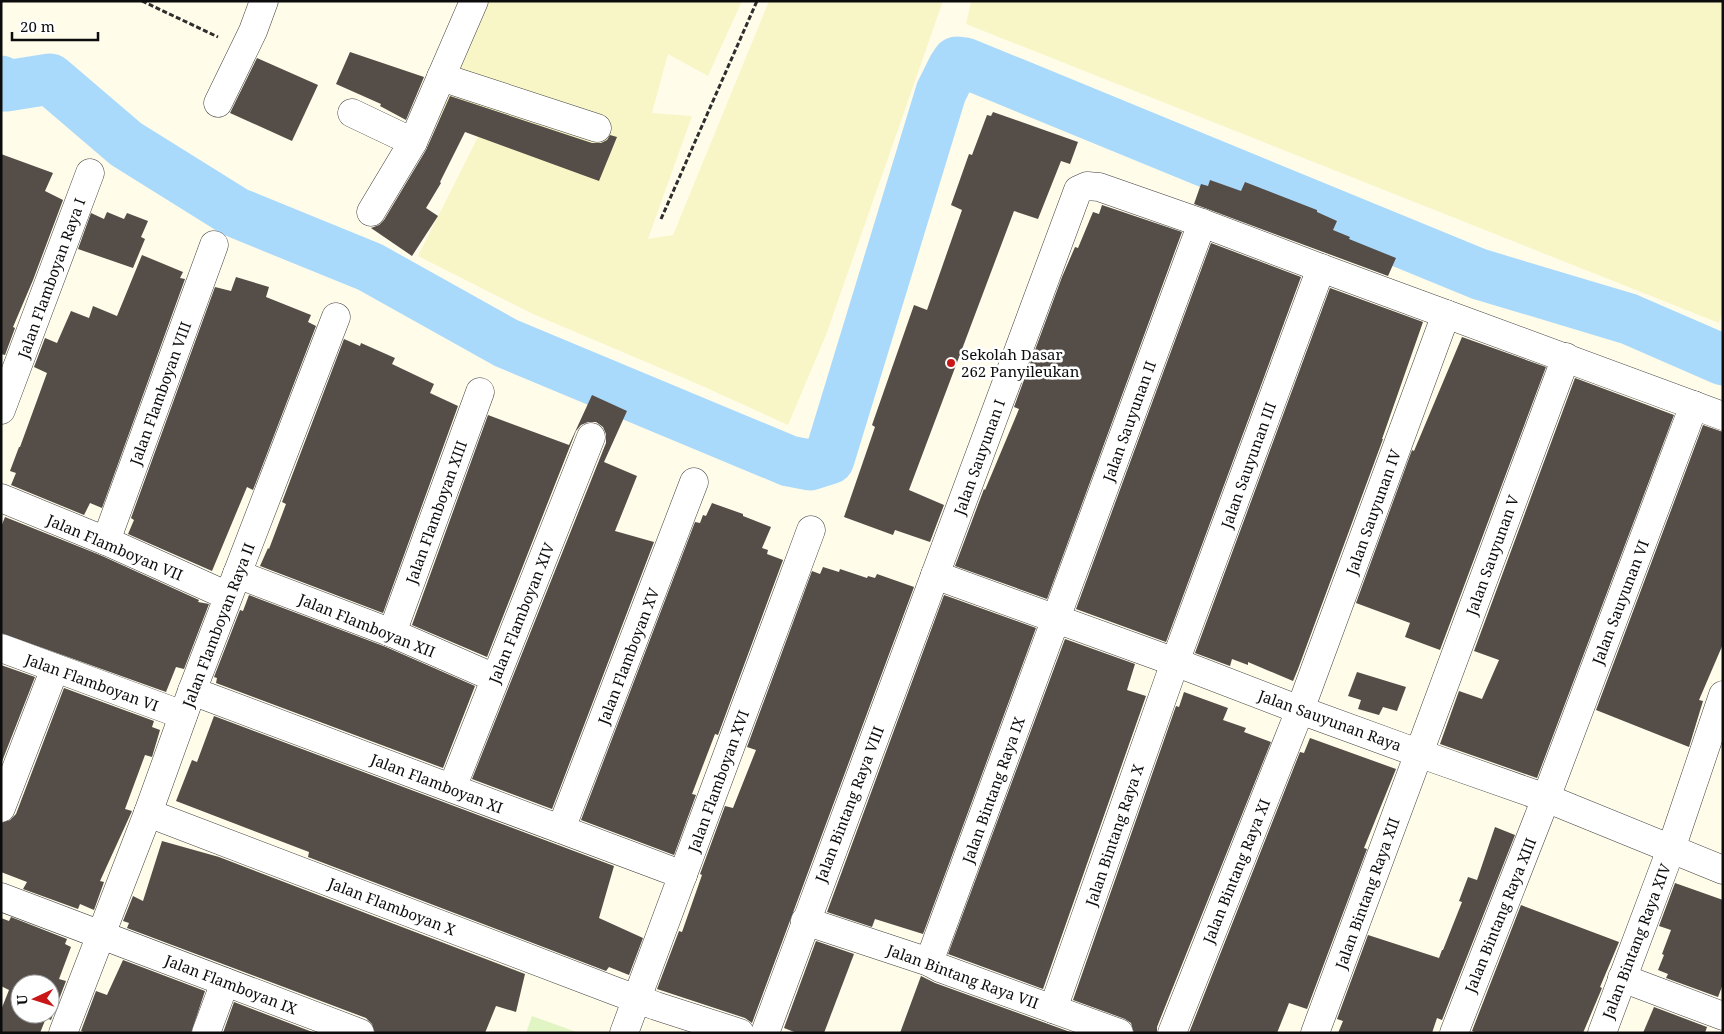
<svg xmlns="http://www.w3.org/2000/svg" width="1724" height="1034" font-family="'Noto Serif',serif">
	<rect width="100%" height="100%" fill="#fffcea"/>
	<g fill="#f8f6c7">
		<path d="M482 1H742L708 76 668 54 652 113 692 116 648 239 673 235 769 1H943L826 335 788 425 700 385 533 314 418 256 481 131 430 118Z"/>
		<path d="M971 1H1723V310L1719 323 966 24Z"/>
	</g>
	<path fill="#e1f4c3" d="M532 1016 579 1033H526Z"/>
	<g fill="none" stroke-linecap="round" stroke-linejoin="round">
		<path stroke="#a9dafc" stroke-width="51" d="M1 81 6 86 50 79 126 144 235 212 370 267 506 343 789 461 810 465 829 459 941 92 953 68 957 62 965 63 1479 274 1629 319 1723 360"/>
	</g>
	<g fill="#554d47" fill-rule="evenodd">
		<path d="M350 52 424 77 406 120 380 106 381 104 336 84Z"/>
		<path d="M257 58 318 85 292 141 230 113Z"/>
		<path d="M450 96 592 143H601L607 140 610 135 617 137 599 181 465 132 440 182 441 183 426 208 438 216 412 256 371 228 379 225 384 220 426 150Z"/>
		<path d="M993 112 1078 142 1070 164 1061 161 1038 219 1014 211 909 490 944 505 930 542 895 530 893 535 844 517 875 427 872 425 914 305 927 310 962 210 951 205 969 154 972 155 987 115 991 116Z"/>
		<path d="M1 154 53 173 45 191 63 200 33 280 13 327 15 328 5 355 1 354Z"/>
		<path d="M1210 180 1241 191 1245 182 1317 210V212L1337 221 1333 230 1350 237 1349 239 1396 258 1388 276 1194 204 1201 184 1208 186Z"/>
		<path d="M1102 205 1182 232 1047 599 955 566 984 489 985 490 1019 409 1014 407 1062 277 1075 247 1078 248 1093 212 1099 214Z"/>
		<path d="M107 212 124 219 127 213 148 221 141 237 145 239 133 268 78 249 91 213 104 219Z"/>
		<path d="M1211 243 1301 277 1166 642 1076 609Z"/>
		<path d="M142 255 183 272 180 278 185 279 102 508 90 503 84 515 11 485 16 473 10 471 19 447H20L47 373 34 367 45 338 57 343 71 311 89 318 93 306 117 316Z"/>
		<path d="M236 277 269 287 266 297 311 315 308 322 316 326 253 490 247 487 212 571 128 534 134 520 131 518 215 287 231 291Z"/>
		<path d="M1330 288 1423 322 1382 439H1383L1298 669 1293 681 1248 662V665L1232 659 1230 666 1195 653Z"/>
		<path d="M1462 337 1546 367 1440 650 1405 637 1410 623 1356 603 1412 450 1414 451Z"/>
		<path d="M344 339 360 346 361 343 395 358 392 364 434 384 430 393 458 406 383 613 260 566 268 548 269 549 286 504 282 502Z"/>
		<path d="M1575 378 1674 415 1537 778 1440 744 1459 691 1482 699 1499 660 1474 651Z"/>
		<path d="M592 395 627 411 604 462 637 476 615 531 654 542 552 809 472 779 606 443V434L603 427 596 422H588L581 425 576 431 487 657 412 625 488 415 569 445Z"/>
		<path d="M1703 425 1723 432V644L1699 700 1703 701 1689 747 1596 710Z"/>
		<path d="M712 503 743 514V516L771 527 762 548 768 550 767 554 783 560 718 735 715 734 692 794 696 795 674 855 581 820 695 522 700 523 703 515 706 516Z"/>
		<path d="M5 517 100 555 199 600 198 602 209 604 184 669 176 667 166 692 1 633V527Z"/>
		<path d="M823 567 839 572 840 569 867 578 868 576 875 578 877 574 914 587 752 1023 745 1018 657 989 679 931 682 932 702 875 700 874 725 806 733 808 756 750 747 747 812 571 820 574Z"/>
		<path d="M249 595 386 647 475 686 443 768 216 683 217 678 214 677 240 610 243 611Z"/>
		<path d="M944 595 1036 628 923 934 875 919 872 927 827 912Z"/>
		<path d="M1065 639 1135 664 1127 690 1146 696 1043 989 948 954Z"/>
		<path d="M1 665 35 677 1 764Z"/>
		<path d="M1357 672 1406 687 1397 711 1383 707 1379 715 1358 709 1361 700 1348 696Z"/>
		<path d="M64 688 154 721 152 727 160 730 152 757 145 755 125 809 132 811 100 881 104 882 94 910 80 904 78 909 23 889 27 882 1 872V823L10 820 16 814Z"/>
		<path d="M1184 692 1228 708 1223 720 1246 728 1244 732 1271 742 1157 1027V1033H1134L1131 1023 1125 1019 1073 1000 1176 706 1179 707Z"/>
		<path d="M214 716 614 866 599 918 643 938 629 975 609 967 606 971 308 857 309 852 176 801 192 760 197 762Z"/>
		<path d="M1310 738 1396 769 1364 848 1367 849 1307 1009 1289 1003 1277 1033H1189L1300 752 1304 753Z"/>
		<path d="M1495 827 1515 835 1442 1020 1437 1018 1432 1033H1338L1343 1021 1337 1019 1368 935 1439 958 1442 950H1443L1462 902 1459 901 1468 877 1477 880Z"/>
		<path d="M162 841 219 857 525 974 516 1012 496 1006 485 1033H375L372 1024 366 1018 127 928 129 923 123 921 133 896 143 901Z"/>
		<path d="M1675 883 1723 900V984L1718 997 1666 978 1668 974 1658 970 1664 955 1662 954 1671 930 1659 926Z"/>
		<path d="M1521 905 1619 942 1600 987 1602 988 1583 1033H1477L1472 1031Z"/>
		<path d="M11 917 67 939 65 944 71 947 59 979 66 981 51 1020 46 1018 40 1033H1V1010L9 990 1 986V918L9 921ZM20 984H50V1014H20Z"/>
		<path d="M816 941 854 954 824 1033H797L784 1028Z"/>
		<path d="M123 960 205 991 191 1033H86L81 1031 96 991 107 995Z"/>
		<path d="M921 976 935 983 1073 1033H900Z"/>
		<path d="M234 1002 315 1033H223Z"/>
		<path d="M1654 1007 1707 1027 1705 1033H1643Z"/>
	</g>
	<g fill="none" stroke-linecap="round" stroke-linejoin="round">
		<g stroke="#3f3f3f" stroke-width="29">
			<g id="minor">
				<path d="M441 77 597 128"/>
				<path d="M218 103 253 31 264 1"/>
				<path d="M352 113 413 142"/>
				<path d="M371 212 413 142 474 1"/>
				<path d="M1 410 90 173"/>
				<path d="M1 498 106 541 228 596"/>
				<path d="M106 541 214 245"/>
				<path d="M237 574 392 633 495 678"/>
				<path d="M935 575 1175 662 1300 710 1418 753 1546 798 1723 870"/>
				<path d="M392 633 480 392"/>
				<path d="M1 648 183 715"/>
				<path d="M192 691 683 875"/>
				<path d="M452 788 591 437"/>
				<path d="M1 808 55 668"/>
				<path d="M148 813 615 991 656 1006 740 1033"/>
				<path d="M561 829 694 482"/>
				<path d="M1 897 360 1033"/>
				<path d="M805 921 929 962 940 968 1119 1033"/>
				<path d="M929 962 1202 223"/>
				<path d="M1622 978 1723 1016"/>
				<path d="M1053 1009 1175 662 1321 268"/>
				<path d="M63 1033 148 813 192 691 336 317"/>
				<path d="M206 1033 225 982"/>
				<path d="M624 1033 811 530"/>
				<path d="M765 1033 1078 190 1087 186 1099 187 1202 223 1321 268 1723 416"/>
				<path d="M1172 1033 1300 710 1446 314"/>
				<path d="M1315 1033 1566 357"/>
				<path d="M1454 1033 1546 798 1694 405"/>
				<path d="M1602 1033 1671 849 1723 695"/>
			</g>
		</g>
		<g stroke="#2e2e2e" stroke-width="3" stroke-dasharray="5 2.5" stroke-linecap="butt">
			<path d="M142 1 218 37"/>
			<path d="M661 219 757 1"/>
		</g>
		<use href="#minor" stroke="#fff" stroke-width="28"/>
	</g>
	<circle fill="#c91617" stroke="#fff" stroke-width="2" cx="951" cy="363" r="5"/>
	<g text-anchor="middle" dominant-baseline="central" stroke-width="5" stroke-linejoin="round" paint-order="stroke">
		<g font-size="15" fill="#0c0c0c" stroke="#fff">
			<text transform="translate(51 278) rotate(-70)">Jalan Flamboyan Raya I</text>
			<text transform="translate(160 393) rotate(-70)">Jalan Flamboyan VIII</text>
			<text transform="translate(1129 421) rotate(-70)">Jalan Sauyunan II</text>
			<text transform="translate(979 457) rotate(-70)">Jalan Sauyunan I</text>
			<text transform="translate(1248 465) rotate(-70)">Jalan Sauyunan III</text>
			<text transform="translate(436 512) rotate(-70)">Jalan Flamboyan XIII</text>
			<text transform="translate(1373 512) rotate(-70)">Jalan Sauyunan IV</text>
			<text transform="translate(115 547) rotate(23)">Jalan Flamboyan VII</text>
			<text transform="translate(1492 555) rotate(-70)">Jalan Sauyunan V</text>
			<text transform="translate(1620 602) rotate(-69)">Jalan Sauyunan VI</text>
			<text transform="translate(521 613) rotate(-68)">Jalan Flamboyan XIV</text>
			<text transform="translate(218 625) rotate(-69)">Jalan Flamboyan Raya II</text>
			<text transform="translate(367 625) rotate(22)">Jalan Flamboyan XII</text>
			<text transform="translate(628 656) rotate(-69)">Jalan Flamboyan XV</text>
			<text transform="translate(92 682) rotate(20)">Jalan Flamboyan VI</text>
			<text transform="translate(1330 720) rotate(20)">Jalan Sauyunan Raya</text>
			<text transform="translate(718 781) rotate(-70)">Jalan Flamboyan XVI</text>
			<text transform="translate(437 783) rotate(21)">Jalan Flamboyan XI</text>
			<text transform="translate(993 790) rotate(-70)">Jalan Bintang Raya IX</text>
			<text transform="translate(849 804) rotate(-69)">Jalan Bintang Raya VIII</text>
			<text transform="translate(1114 835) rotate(-71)">Jalan Bintang Raya X</text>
			<text transform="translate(1236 871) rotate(-68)">Jalan Bintang Raya XI</text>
			<text transform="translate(1367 893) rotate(-70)">Jalan Bintang Raya XII</text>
			<text transform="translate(392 906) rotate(21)">Jalan Flamboyan X</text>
			<text transform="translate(1500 915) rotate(-68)">Jalan Bintang Raya XIII</text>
			<text transform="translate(1636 941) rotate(-69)">Jalan Bintang Raya XIV</text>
			<text transform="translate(963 976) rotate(20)">Jalan Bintang Raya VII</text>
			<text transform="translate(231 984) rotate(21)">Jalan Flamboyan IX</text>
		</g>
		<g font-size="15" fill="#0c0c0c" stroke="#fff" text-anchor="start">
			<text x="961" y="354">Sekolah Dasar<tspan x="961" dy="17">262 Panyileukan</tspan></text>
		</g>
	</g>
	<rect width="1724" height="1034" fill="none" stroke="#0c0c0c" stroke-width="5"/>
	<g transform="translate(35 999) rotate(266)"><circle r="24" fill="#ffffff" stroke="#9e9e9e"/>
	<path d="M0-4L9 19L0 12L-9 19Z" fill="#c91617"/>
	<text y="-8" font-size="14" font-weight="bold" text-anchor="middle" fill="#0c0c0c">U</text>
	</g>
	<path d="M12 32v8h86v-8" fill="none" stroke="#0c0c0c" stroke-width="2.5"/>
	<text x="20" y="32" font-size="15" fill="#0c0c0c" stroke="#ffffff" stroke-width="4" paint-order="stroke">20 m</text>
</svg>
